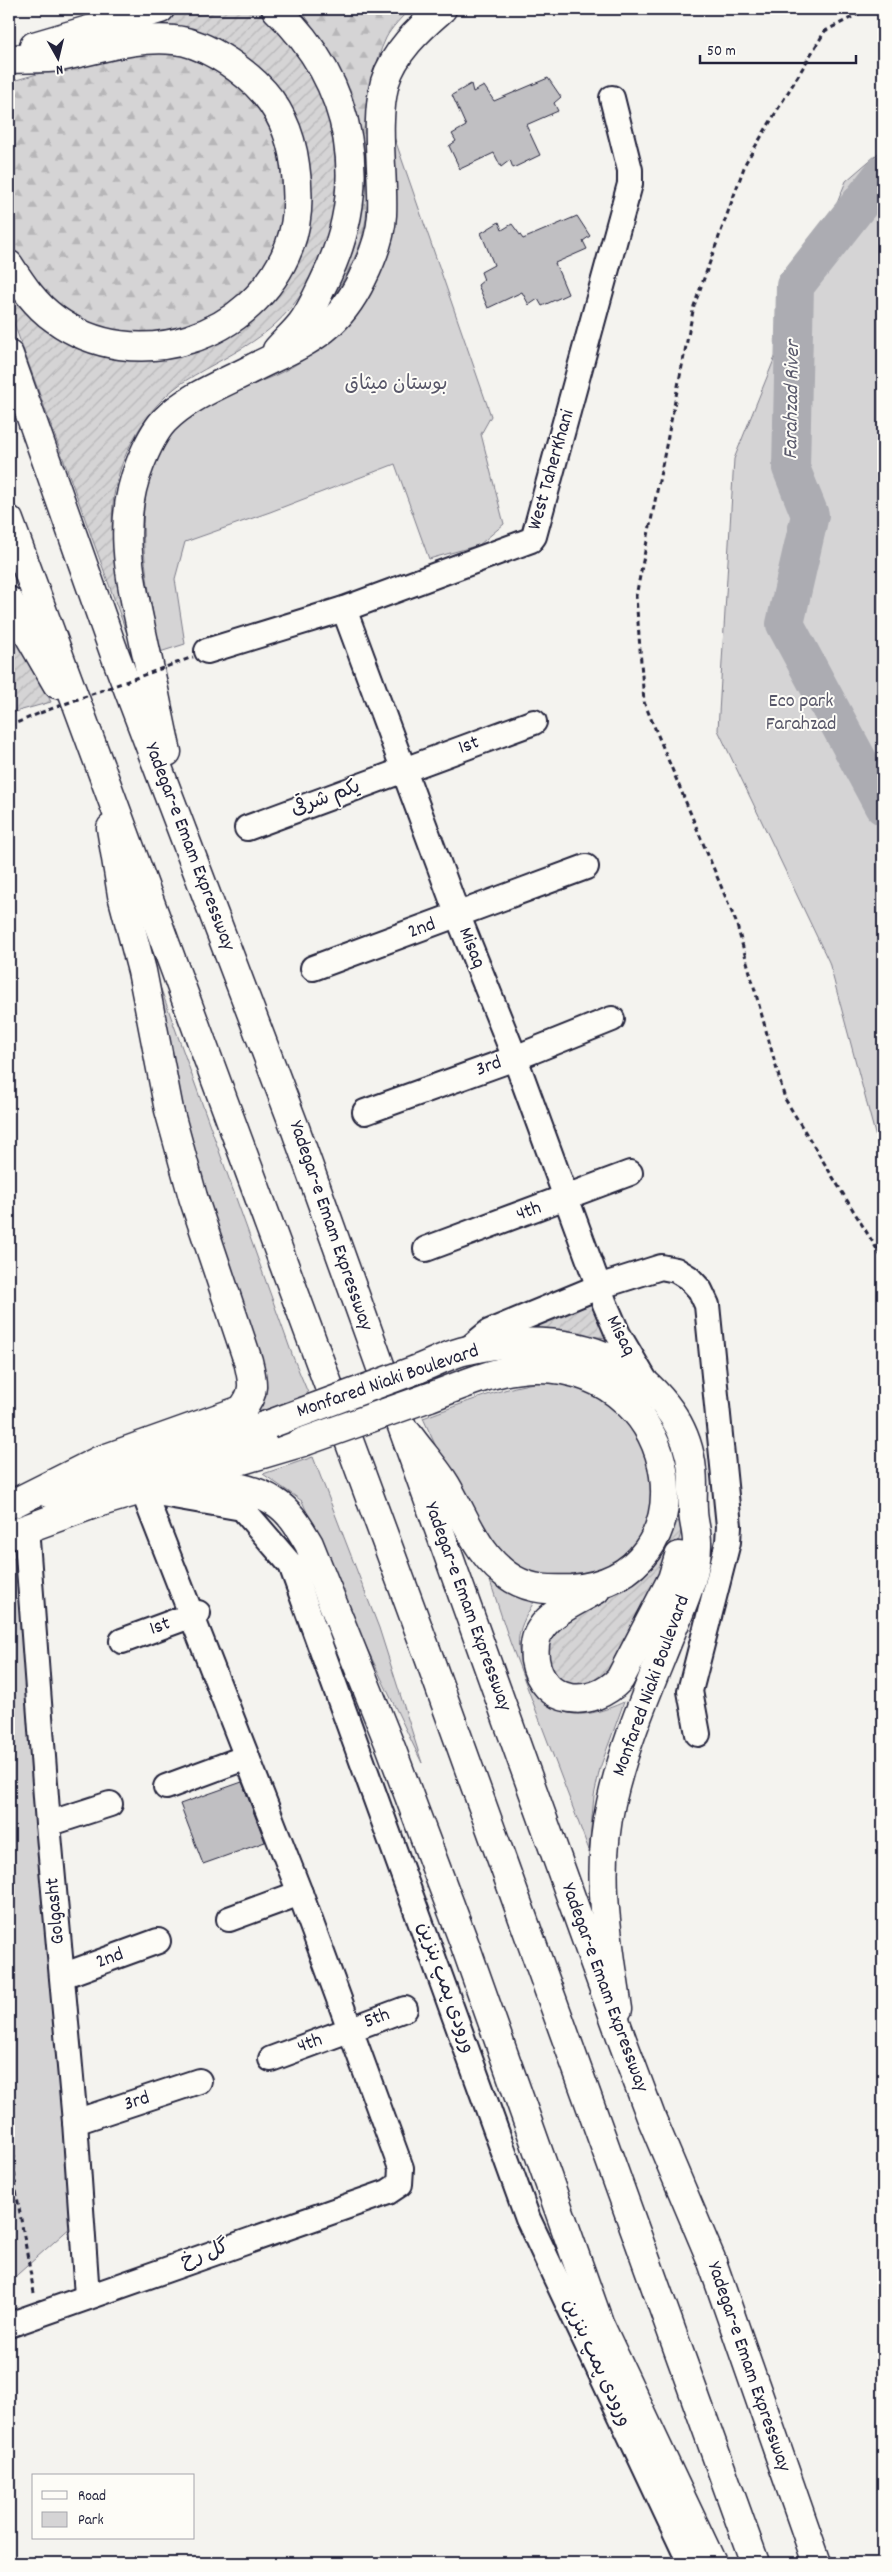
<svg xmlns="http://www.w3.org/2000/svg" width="892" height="2572" font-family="Dekko,'Playpen Sans Arabic',sans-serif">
	<defs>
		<pattern id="forest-firs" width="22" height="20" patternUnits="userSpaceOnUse" patternTransform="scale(1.25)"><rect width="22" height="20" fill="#d5d4d5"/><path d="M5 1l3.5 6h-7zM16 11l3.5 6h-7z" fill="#b7b6b8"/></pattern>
		<pattern id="garden-furrows" width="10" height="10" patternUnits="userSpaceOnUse" patternTransform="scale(1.25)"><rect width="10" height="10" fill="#d5d4d5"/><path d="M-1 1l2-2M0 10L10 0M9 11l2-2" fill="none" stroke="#b7b6b8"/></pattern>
	</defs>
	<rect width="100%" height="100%" fill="#f4f3ef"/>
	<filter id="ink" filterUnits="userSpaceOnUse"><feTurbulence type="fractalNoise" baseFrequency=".02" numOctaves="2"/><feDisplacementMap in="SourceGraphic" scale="10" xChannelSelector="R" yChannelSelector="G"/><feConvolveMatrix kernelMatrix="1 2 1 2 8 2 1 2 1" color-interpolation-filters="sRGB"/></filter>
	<g filter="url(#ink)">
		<g fill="#d5d4d5" stroke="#7c7b88">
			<path d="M392 131 491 416 481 434 504 524 479 545 429 559 395 464 270 512 185 542 175 579 185 644 160 652C149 592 129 507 159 451 187 400 228 396 276 375 315 357 367 316 379 274 384 257 385 239 388 222 393 189 396 164 392 131Z"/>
			<path d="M883 149V1164L829 962 718 730 734 459 846 181Z"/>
			<path d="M129 900 293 1357 311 1400 232 1428 251 1410 203 1197Z"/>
			<path d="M546 1381 595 1392 639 1432 655 1486 644 1536 625 1558 600 1572 562 1582 506 1564 452 1482 423 1418C464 1403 503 1387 546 1381Z"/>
			<path d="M313 1457 379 1628 422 1763 361 1636 302 1501 263 1474Z"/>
			<path d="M17 1555 72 2226 9 2282V1561Z"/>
			<path d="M490 1581 534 1602C515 1633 513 1648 530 1680 553 1722 584 1720 624 1702L600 1768 594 1796 589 1850 510 1642Z"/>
		</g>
		<g fill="url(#forest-firs)" stroke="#7c7b88">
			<path d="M301 9H410C402 17 391 28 386 38 360 91 376 171 364 230 357 262 338 287 324 316L335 280 343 81 328 51Z"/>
			<path d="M122 50C140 51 170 48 186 53 259 77 293 136 288 211 287 220 282 231 279 240 256 307 189 347 118 333 64 323 34 289 9 243V82Z"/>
		</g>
		<g fill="url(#garden-furrows)" stroke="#7c7b88">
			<path d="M186 9H266C281 31 302 54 314 79 354 163 340 277 262 335 238 353 210 365 185 381 155 400 131 436 120 470 99 533 125 605 139 667L9 310V278L152 357 290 269 276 85C256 63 235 48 207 35L63 45Z"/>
			<path d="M9 614 51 702 11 713 9 708Z"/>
			<path d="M592 1304 606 1338 526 1328Z"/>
			<path d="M670 1519 684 1523 678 1543 614 1678 574 1691 546 1667 548 1633 619 1587Z"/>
		</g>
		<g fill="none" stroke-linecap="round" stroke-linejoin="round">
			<path stroke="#acacb2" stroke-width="38" d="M883 174 795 286 791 468 810 515 785 624 883 806"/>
		</g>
		<g fill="#c0bfc2" stroke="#22223b">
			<path d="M548 78 561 97 554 103 558 111 526 125 540 155 513 168 510 160 501 167 494 153 460 169 449 146 456 141 452 134 466 126 452 95 471 84 473 92 484 86 494 101Z"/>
			<path d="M577 216 590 236 583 241 587 249 555 263 568 294 542 306 538 299 529 305 522 292 488 308 478 285 484 280 481 272 494 265 481 233 499 222 502 230 512 224 523 239Z"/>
			<path d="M242 1782 265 1842 203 1864 180 1804Z"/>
		</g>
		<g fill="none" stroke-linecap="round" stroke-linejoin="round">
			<g stroke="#22223b" stroke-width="28">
				<g id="minor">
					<path d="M344 609 458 916 515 1058 605 1304 618 1334 645 1380"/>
					<path d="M207 651 344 609 531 540 534 536 630 184V170L612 98"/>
					<path d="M247 828 534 722"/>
					<path d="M313 968 586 867"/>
					<path d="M365 1112 515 1058 612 1019"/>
					<path d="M426 1249 630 1173"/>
					<path d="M467 1350 489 1332 598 1287 661 1267 676 1270 689 1278 700 1290 707 1305 729 1526 728 1542 690 1691 698 1734"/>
					<path d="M162 1494 242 1508 291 1565 528 2219 690 2563"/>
					<path d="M26 1527 48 1824 75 2122 87 2296"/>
					<path d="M122 1641 198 1613"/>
					<path d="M166 1787 247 1757"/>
					<path d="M48 1824 110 1804"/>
					<path d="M229 1919 300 1893"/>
					<path d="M62 1976 158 1941"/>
					<path d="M271 2059 405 2009"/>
					<path d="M75 2122 199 2081"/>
					<path d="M9 2325 388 2192 400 2184 401 2168 300 1893 143 1491"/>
				</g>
			</g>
			<g stroke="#22223b" stroke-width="31">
				<g id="major">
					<path d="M418 1369C434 1363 451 1353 468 1350 521 1338 585 1338 629 1370 663 1395 688 1427 692 1470 694 1483 692 1497 693 1510 693 1521 697 1531 697 1542 698 1572 682 1605 671 1633 649 1688 624 1744 611 1803 595 1873 608 1940 618 2009"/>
					<path d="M408 1434C420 1451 435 1467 446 1485 466 1519 478 1558 513 1579 532 1590 551 1590 572 1589 713 1578 687 1370 539 1368 500 1367 463 1385 427 1398"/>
					<path d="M49 1493 138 1468 270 1424"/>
					<path d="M9 1535 94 1504 303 1442"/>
					<path d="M596 1590C577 1601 552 1611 540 1630 534 1639 534 1650 535 1660 543 1706 592 1709 620 1679L672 1579 679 1556"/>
				</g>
			</g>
			<g stroke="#22223b" stroke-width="31">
				<g id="highway">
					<path d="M276 9C355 84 372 187 323 284 316 298 310 313 301 324 294 333 285 341 277 350"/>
					<path d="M34 46 160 9"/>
					<path d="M9 59C26 58 44 59 60 57 98 50 135 36 174 40 202 42 236 65 256 84 279 106 291 134 295 165 299 192 299 221 289 247 254 339 135 377 55 319 35 305 22 285 9 265"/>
					<path d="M9 355 114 652 295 1128 624 2045 651 2117 711 2259 817 2563"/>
					<path d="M9 520 427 1652 755 2563"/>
					<path d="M9 601 57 684"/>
					<path d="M167 752C159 717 153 682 145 647 132 585 115 526 140 464 146 449 153 433 164 421 188 396 225 383 255 367 305 342 336 333 362 279 371 261 381 236 382 215 384 172 374 125 385 82 394 52 419 29 442 9"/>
					<path d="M143 1491C186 1487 237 1476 275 1502 291 1512 300 1529 309 1544L391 1748 465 1945 599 2323 712 2563"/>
					<path d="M14 1503 98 1461 241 1410C256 1394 253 1381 248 1361L193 1197 169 1110 142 971 122 895 111 828"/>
				</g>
			</g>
			<g stroke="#22223b" stroke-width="3" stroke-dasharray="5 4" stroke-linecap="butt">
				<path d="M868 9 825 31 746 162 694 306 636 596 644 702 736 922 785 1099 883 1259"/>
				<path d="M9 726 40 713"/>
				<path d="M9 2110 16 2191 34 2293"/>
			</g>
			<use href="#minor" stroke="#fdfcf7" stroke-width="24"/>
			<use href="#major" stroke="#fdfcf7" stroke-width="28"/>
			<use href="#highway" stroke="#fdfcf7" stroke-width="28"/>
			<g stroke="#22223b" stroke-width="31" stroke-linecap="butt">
				<g id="major-bridge">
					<path d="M270 1424 418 1369"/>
					<path d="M303 1442 427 1398"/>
				</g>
			</g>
			<path stroke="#22223b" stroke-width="3" stroke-dasharray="5 4" stroke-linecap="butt" d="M40 713 193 657"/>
			<use href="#major-bridge" stroke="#fdfcf7" stroke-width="28"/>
		</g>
	</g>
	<g text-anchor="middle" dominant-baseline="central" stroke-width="4" stroke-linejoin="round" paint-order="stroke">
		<g font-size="20" fill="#585769" stroke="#fdfcf7">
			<text x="396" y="385">بوستان میثاق</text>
			<text x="801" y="702">Eco park<tspan x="801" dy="23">Farahzad</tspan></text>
		</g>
		<g font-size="20" fill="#22223b" stroke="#fdfcf7">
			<text transform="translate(552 470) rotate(-74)">West TaherKhani</text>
			<text transform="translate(469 746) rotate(-21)">1st</text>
			<text transform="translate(326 799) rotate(-20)">یکم شرقی</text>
			<text transform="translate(189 847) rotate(69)">Yadegar-e Emam Expressway</text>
			<text transform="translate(422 929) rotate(-20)">2nd</text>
			<text transform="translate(471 948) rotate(68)">Misaq</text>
			<text transform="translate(489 1067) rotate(-20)">3rd</text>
			<text transform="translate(529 1212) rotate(-20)">4th</text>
			<text transform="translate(330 1226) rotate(71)">Yadegar-e Emam Expressway</text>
			<text transform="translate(620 1336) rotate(63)">Misaq</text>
			<text transform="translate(388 1382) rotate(-19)">Monfared Niaki Boulevard</text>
			<text transform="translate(467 1607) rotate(70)">Yadegar-e Emam Expressway</text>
			<text transform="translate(160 1627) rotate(-20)">1st</text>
			<text transform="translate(652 1686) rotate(-70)">Monfared Niaki Boulevard</text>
			<text transform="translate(56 1911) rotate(-95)">Golgasht</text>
			<text transform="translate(110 1959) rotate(-20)">2nd</text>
			<text transform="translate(445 1988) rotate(70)">ورودی پمپ بنزین</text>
			<text transform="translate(604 1988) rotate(70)">Yadegar-e Emam Expressway</text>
			<text transform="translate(377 2019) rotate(-21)">5th</text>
			<text transform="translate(310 2044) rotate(-20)">4th</text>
			<text transform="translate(137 2102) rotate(-18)">3rd</text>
			<text transform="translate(205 2255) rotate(-19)">گل رخ</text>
			<text transform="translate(596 2363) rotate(65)">ورودی پمپ بنزین</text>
			<text transform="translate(748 2367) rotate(71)">Yadegar-e Emam Expressway</text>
		</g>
		<g font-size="21" font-style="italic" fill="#59596b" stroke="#fdfcf7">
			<text transform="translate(793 400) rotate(-89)">Farahzad River</text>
		</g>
	</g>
	<rect width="892" height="2572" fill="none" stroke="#fdfcf7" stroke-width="30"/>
	<rect x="15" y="15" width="862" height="2542" fill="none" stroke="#22223b" stroke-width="2" filter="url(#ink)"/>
	<rect x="32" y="2474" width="162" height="65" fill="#fdfcf7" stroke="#a5a5ac"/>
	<rect x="42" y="2491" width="25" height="8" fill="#fdfcf7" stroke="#a5a5ac"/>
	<text x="78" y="2500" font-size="15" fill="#22223b">Road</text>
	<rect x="42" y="2512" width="25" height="15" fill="#d5d4d5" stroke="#a5a5ac"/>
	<text x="78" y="2524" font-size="15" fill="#22223b">Park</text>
	<g transform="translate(58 58) rotate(172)" stroke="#fdfcf7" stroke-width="4" paint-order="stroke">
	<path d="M0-4L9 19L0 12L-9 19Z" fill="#22223b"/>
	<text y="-8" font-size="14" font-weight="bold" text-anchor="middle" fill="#22223b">N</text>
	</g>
	<path d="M700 55v8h156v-8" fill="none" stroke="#22223b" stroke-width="2.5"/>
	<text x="707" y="55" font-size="15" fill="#22223b" stroke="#fdfcf7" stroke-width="4" paint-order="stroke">50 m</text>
</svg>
